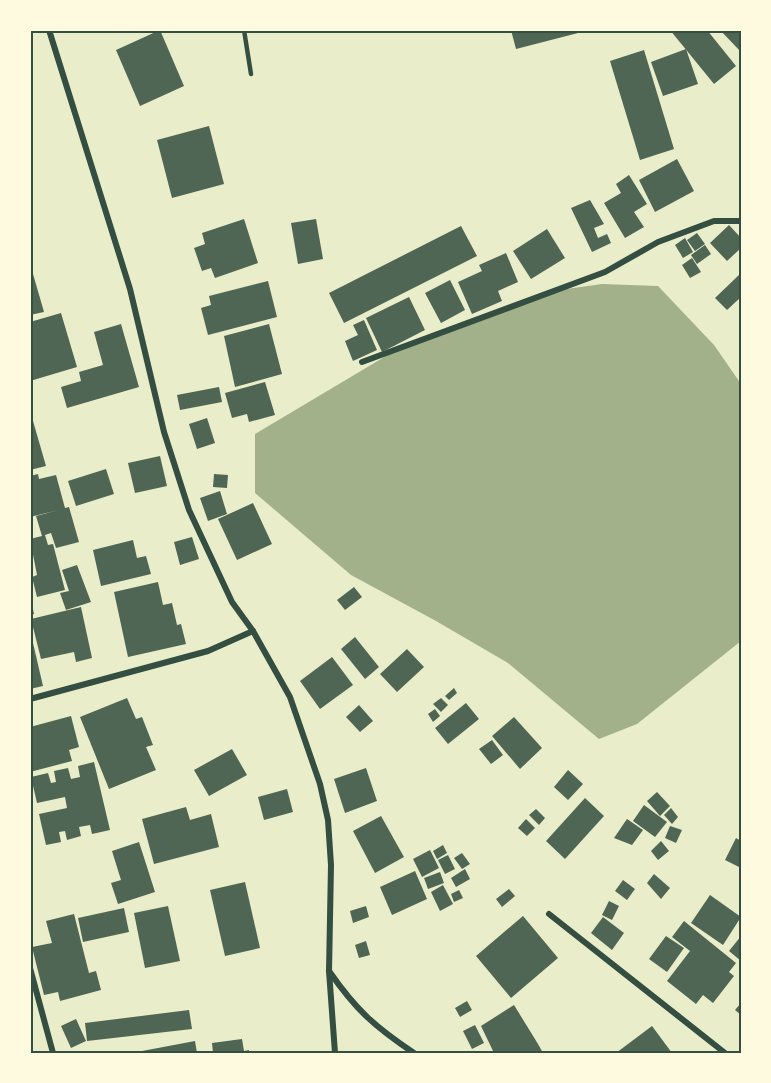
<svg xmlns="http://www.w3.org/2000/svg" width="771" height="1083" font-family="'Libre Baskerville',serif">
	<rect width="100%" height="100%" fill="#e9edc9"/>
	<path fill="#a3b18a" d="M602 284 658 286 714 345 741 384V641L637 724 599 739 508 663 436 621 351 575 255 493V434L386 356 552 291Z"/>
	<g fill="#4f6655">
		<path d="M160 30 184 86 140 106 116 50Z"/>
		<path d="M511 30H582V32L516 49Z"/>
		<path d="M670 30H707L736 66 714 84Z"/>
		<path d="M720 30H741V52Z"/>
		<path d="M686 49 698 84 663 96 651 62Z"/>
		<path d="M644 50 674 149 640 160 610 61Z"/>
		<path d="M209 126 224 184 172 198 157 140Z"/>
		<path d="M677 159 694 191 655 212 639 180Z"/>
		<path d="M629 175 647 204 634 212 644 227 625 238 604 203 621 193 616 184Z"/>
		<path d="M590 200 604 224 594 228 598 238 607 234 611 243 592 252 571 208Z"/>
		<path d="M244 219 258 263 215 278 211 268 202 271 194 248 205 244 202 233Z"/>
		<path d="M316 219 323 259 298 264 291 223Z"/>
		<path d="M729 225 741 238V248L727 261 710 243Z"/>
		<path d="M461 226 477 256 344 323 329 293Z"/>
		<path d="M547 229 565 258 531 279 513 251Z"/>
		<path d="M697 233 705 244 695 251 687 240Z"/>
		<path d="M685 238 693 252 683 258 675 245Z"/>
		<path d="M705 245 711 254 697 264 691 255Z"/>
		<path d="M506 253 518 282 498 291 502 301 472 314 458 282 482 271 479 265Z"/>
		<path d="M692 258 701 272 690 278 682 265Z"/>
		<path d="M741 273V297L727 310 715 298Z"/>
		<path d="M33 274 44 312 30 315V275Z"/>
		<path d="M450 280 465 310 441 323 425 293Z"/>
		<path d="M268 281 277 317 208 335 201 308 211 305 209 296Z"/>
		<path d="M409 297 425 330 382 352 366 318Z"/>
		<path d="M61 313 77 367 30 381V322Z"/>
		<path d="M364 320 377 350 353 361 345 341 358 335 353 325Z"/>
		<path d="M121 324 139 387 67 408 61 387 81 381 79 372 103 365 94 332Z"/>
		<path d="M269 324 282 374 235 387 224 336Z"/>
		<path d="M265 382 275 415 249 422 247 414 232 418 225 393Z"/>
		<path d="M219 387 222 402 180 410 177 395Z"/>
		<path d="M207 418 215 443 197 449 189 424Z"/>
		<path d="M33 421 46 466 30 470V422Z"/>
		<path d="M160 456 167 486 135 493 128 463Z"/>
		<path d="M106 469 114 494 76 506 68 481Z"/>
		<path d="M38 474 39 479 56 475 65 508 69 507 79 542 56 548 51 533 45 535 48 545 53 544 65 590 37 597 32 577 37 575 30 539 42 536 36 516 59 510 30 517V476Z"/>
		<path d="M214 474 228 475 227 488 213 487Z"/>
		<path d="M220 491 227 514 208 521 200 498Z"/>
		<path d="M253 503 272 544 237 560 218 519Z"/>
		<path d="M192 537 199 559 180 565 174 542Z"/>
		<path d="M133 540 137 558 146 556 151 574 101 586 93 550Z"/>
		<path d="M77 565 91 602 66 610 60 593 69 591 62 570Z"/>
		<path d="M158 582 163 605 172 603 177 625 181 624 186 644 128 657 114 592Z"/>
		<path d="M354 587 362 597 345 610 337 600Z"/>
		<path d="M31 600 34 614 30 615V601Z"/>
		<path d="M81 607 92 658 76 662 74 652 41 659 31 619Z"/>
		<path d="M30 630 43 686 30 689Z"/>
		<path d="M355 637 379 667 365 679 341 649Z"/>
		<path d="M407 649 424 667 397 692 380 674Z"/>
		<path d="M332 657 353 685 320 709 300 681Z"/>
		<path d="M454 688 457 693 449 700 445 696Z"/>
		<path d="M127 698 136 719 142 717 153 745 146 747 156 770 109 789 80 717Z"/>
		<path d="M441 698 448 705 441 712 433 704Z"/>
		<path d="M466 703 479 719 448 744 435 728Z"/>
		<path d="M359 705 373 721 360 732 346 717Z"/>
		<path d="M435 709 440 716 433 722 428 714Z"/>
		<path d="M71 716 79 747 69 750 72 761 30 772V727Z"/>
		<path d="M514 717 542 748 520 769 492 736Z"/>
		<path d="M492 740 503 755 491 764 479 749Z"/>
		<path d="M232 749 247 775 209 796 194 770Z"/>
		<path d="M94 762 110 830 92 834 90 825 79 827 81 836 67 840 65 831 59 832 61 842 46 845 39 814 67 808 65 797 37 803 31 777 48 773 51 783 56 782 54 771 68 768 71 779 80 777 78 766Z"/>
		<path d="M366 768 377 801 345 813 334 779Z"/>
		<path d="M568 770 583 784 568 800 554 787Z"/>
		<path d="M287 789 293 812 264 820 258 797Z"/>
		<path d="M657 792 670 806 660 816 647 801Z"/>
		<path d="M585 798 604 816 565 859 546 841Z"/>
		<path d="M644 805 667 822 655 837 633 821Z"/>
		<path d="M186 807 190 820 211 814 219 847 154 864 142 819Z"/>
		<path d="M671 808 678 817 672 824 664 815Z"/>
		<path d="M536 809 545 818 539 825 529 815Z"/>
		<path d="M381 816 404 857 375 873 353 831Z"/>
		<path d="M526 819 535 828 527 836 518 828Z"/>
		<path d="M627 819 643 830 632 845 614 838Z"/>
		<path d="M670 826 682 830 676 843 665 838Z"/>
		<path d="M736 838 741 841V868L725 860Z"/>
		<path d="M661 841 669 851 658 860 651 851Z"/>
		<path d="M139 842 155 892 118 904 111 883 121 880 112 851Z"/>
		<path d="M443 845 447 853 437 859 433 851Z"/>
		<path d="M430 850 439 868 422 877 413 859Z"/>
		<path d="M462 853 470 864 462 869 454 858Z"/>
		<path d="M448 855 455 869 445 874 438 860Z"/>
		<path d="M465 869 470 879 456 887 451 878Z"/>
		<path d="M415 871 427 899 392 915 380 887Z"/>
		<path d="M440 872 444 883 428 889 424 878Z"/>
		<path d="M654 874 670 888 661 899 647 883Z"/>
		<path d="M623 880 635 889 627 900 615 891Z"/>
		<path d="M245 882 260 948 225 956 210 890Z"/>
		<path d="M443 885 453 904 440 911 431 892Z"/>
		<path d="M509 889 515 896 502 907 496 899Z"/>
		<path d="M459 890 463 898 454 902 451 894Z"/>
		<path d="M710 895 741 917 723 945 691 923Z"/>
		<path d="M609 901 619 906 612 920 602 915Z"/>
		<path d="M168 906 180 961 145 968 134 913Z"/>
		<path d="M366 906 369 917 353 923 350 911Z"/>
		<path d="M124 908 129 932 83 942 78 918Z"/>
		<path d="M74 914 89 973 96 971 101 990 60 1001 58 992 44 995 32 947 52 943 46 921Z"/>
		<path d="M523 916 558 958 511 998 476 956Z"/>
		<path d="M603 917 624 933 612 950 591 933Z"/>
		<path d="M684 921 736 963 729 972 734 976 713 1003 703 995 696 1004 667 981 690 951 672 937Z"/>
		<path d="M666 936 684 948 667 972 649 959Z"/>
		<path d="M741 936V961L729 951Z"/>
		<path d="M366 941 370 955 359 958 355 945Z"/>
		<path d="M467 1001 472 1010 460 1017 455 1008Z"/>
		<path d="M741 1003V1015L735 1010Z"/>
		<path d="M514 1005 538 1044 543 1053H494L481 1026Z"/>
		<path d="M189 1010 192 1029 87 1041 85 1023Z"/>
		<path d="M76 1019 86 1041 71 1048 61 1026Z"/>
		<path d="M475 1025 484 1043 472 1049 463 1031Z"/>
		<path d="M652 1026 672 1053H616Z"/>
		<path d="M242 1039 244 1051 249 1050V1053H213L212 1043Z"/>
		<path d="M195 1041 197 1053H142V1051Z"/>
	</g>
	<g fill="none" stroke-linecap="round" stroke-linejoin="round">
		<path stroke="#344e41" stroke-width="4.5" d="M244 30 251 74"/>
		<g stroke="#344e41" stroke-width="6">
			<path d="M49 30 130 289 164 432 189 510 232 602 253 631 290 697 320 784 328 820 331 865 329 971 335 1053"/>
			<path d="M362 362 605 272 658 242 714 221H741"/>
			<path d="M30 699 208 651 253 631"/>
			<path d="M549 914 725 1053"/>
			<path d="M30 968 53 1053"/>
			<path d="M329 971C356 1010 375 1027 414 1053"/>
		</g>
	</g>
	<rect width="771" height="1083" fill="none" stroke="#fefae0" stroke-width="63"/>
	<rect x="32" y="32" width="708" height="1020" fill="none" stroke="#344e41" stroke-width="2"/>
</svg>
